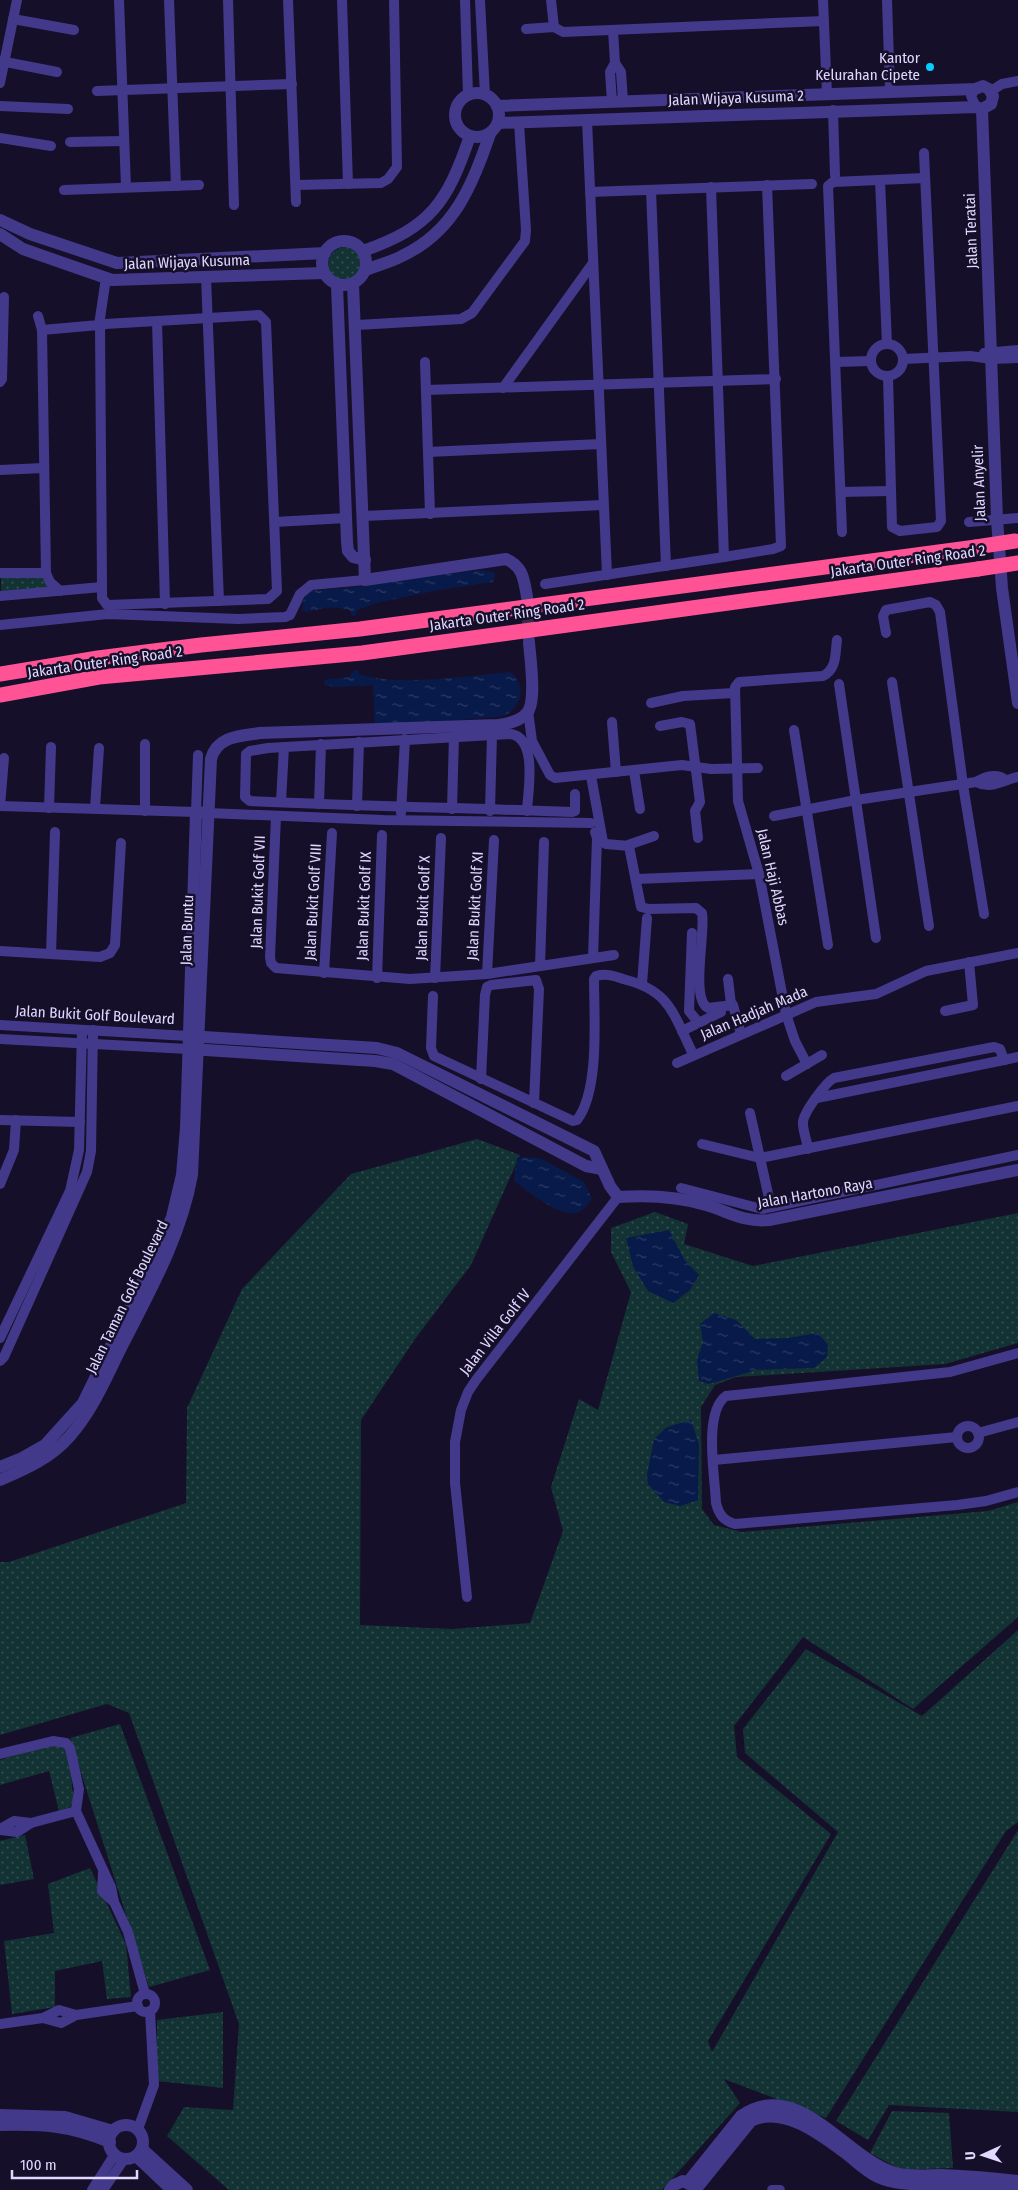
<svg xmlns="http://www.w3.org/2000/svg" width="1018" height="2190" font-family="'Fira Sans Condensed',sans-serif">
	<defs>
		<pattern id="grass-dots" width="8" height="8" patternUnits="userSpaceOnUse" patternTransform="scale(1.25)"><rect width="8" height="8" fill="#123234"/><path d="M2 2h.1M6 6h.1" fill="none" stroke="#344f52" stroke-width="1.8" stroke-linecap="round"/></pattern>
		<pattern id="water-ripples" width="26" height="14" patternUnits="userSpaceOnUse" patternTransform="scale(1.25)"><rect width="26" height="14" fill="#081a49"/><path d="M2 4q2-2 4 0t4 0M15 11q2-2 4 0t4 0" fill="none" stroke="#2c3b64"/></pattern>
	</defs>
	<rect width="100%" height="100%" fill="#160f29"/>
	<g fill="url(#grass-dots)">
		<circle cx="346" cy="265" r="18"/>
		<path d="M44 575 53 589 1 593V576Z"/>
		<path d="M477 1139 520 1155 471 1265 415 1339 361 1420 360 1625 452 1629 530 1623 563 1531 551 1487 579 1399 598 1410 631 1292 611 1252V1228L655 1212 688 1224 684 1244 753 1266 1018 1213V1343L945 1364 736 1377 715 1385 701 1407 702 1509 714 1525 742 1532 988 1511 1018 1502V1617L913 1709 803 1637 734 1726 737 1757 831 1834 708 2041 712 2052 838 1832 745 1753 743 1729 806 1649 922 1716 1018 1630V1822L1006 1831 826 2118 724 2079 740 2103 662 2190H229L167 2136 184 2107 233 2110 239 2024 129 1713 107 1704 0 1735V1562H9L186 1503 187 1408 242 1289 351 1174Z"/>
		<path d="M120 1724 210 1970 149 1987 70 1738Z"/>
		<path d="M52 1744 63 1746 69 1757 74 1805 59 1811 49 1771 0 1785V1760Z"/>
		<path d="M1018 1830V2112L889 2105 868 2140 836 2121Z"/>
		<path d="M25 1835 34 1879 0 1885V1841Z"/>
		<path d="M90 1868 126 1944 131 1997 107 1999 102 1961 55 1971V2007L12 2014 4 1941 54 1933 48 1884Z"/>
		<path d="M223 2012V2088L157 2081V2020Z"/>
		<path d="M892 2111 949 2113 953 2168 901 2170 870 2153Z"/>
	</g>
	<g fill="url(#water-ripples)">
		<path d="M482 570 494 572 495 575 493 582 439 590 380 602 357 610 356 615 352 616 350 610C342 608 333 607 325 608 317 609 309 614 302 610L304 597 310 591 366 586 408 578Z"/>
		<path d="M354 670 359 671V674C395 687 472 676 511 672 527 688 522 704 505 716L375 727 373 685 335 687 325 685 324 680 349 677Z"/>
		<path d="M517 1157 540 1158 584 1182 592 1199C588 1203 585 1208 581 1211 564 1222 528 1191 514 1181Z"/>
		<path d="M669 1230 684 1259 699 1275 690 1290 673 1303 648 1291 633 1266 626 1238Z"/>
		<path d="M714 1313 736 1320 755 1339 788 1338 818 1333 828 1345 827 1357 814 1368 756 1370 716 1382 708 1384 699 1381 697 1360 703 1342 700 1324Z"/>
		<path d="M691 1420 699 1444 698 1500 680 1506 664 1502 648 1484 647 1475 654 1439 667 1427Z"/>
	</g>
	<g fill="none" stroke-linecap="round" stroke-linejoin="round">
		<path stroke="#342d49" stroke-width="12" stroke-dasharray="12 6" stroke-linecap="butt" d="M527 597 529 640"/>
		<g stroke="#43398a" stroke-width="10">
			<path d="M119 0 126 187"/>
			<path d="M169 0 176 186"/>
			<path d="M228 0 234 205"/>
			<path d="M288 0 296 202"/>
			<path d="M342 0 348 184"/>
			<path d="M465 0 468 95"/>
			<path d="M480 0 485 95"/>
			<path d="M551 0 554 27"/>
			<path d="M823 0 827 94"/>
			<path d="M887 0 890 91"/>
			<path d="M13 19 74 30"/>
			<path d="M526 29 554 27 563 32 824 21"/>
			<path d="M0 61 57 72"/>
			<path d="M615 63 621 72 623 101"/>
			<path d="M0 83 17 0"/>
			<path d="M975 89 971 96 976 107"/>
			<path d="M97 91 292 84"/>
			<path d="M991 91 1002 84 1018 81"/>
			<path d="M612 102 610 72 615 63 613 30"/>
			<path d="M0 106 68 109"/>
			<path d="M833 110 835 175"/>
			<path d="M587 120 607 575"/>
			<path d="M0 138 51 146"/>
			<path d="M70 142 124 141"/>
			<path d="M880 180 887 344"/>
			<path d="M296 185 381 183 388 179 397 167 394 0"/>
			<path d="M711 187 724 557"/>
			<path d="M64 190 199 185"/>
			<path d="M651 190 666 566"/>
			<path d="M590 192 812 184"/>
			<path d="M206 277 219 601"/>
			<path d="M259 315 266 322 277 591 268 599 107 605 102 598V585L100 327 105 324Z"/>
			<path d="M38 316 42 330 46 573 50 582 60 591"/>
			<path d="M157 321 165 604"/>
			<path d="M357 325 461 319 472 313 525 241 526 230 519 123"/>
			<path d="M42 330 99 325 106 278"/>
			<circle cx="887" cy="360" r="16"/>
			<path d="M984 353 1018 350"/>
			<path d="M903 359 970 356 992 359 1018 358"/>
			<path d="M425 362 430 514"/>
			<path d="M836 362 871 361"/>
			<path d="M888 377 892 527 900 531 937 527 941 521 924 153"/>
			<path d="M0 382 2 379 4 297"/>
			<path d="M503 388 593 263"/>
			<path d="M426 390 776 379"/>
			<path d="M428 452 601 444"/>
			<path d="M0 470 43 468"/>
			<path d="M841 492 890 491"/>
			<path d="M364 516 603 505"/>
			<path d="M275 522 346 518"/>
			<path d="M969 522 1018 518"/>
			<path d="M842 532 828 186 833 182 925 178"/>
			<path d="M0 573H46"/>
			<path d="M545 584 724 557 773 549 781 546 767 185"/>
			<path d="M0 596 102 587"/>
			<path d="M0 625 108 614 238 619 285 617 290 615 300 594 311 585 365 580"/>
			<path d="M886 633 883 616 886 610 930 602 936 605 940 612 963 785 984 914"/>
			<path d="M892 682 929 926"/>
			<path d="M839 684 876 938"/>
			<path d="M651 703 683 696 734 693"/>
			<path d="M528 711 532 741 550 775 555 778 682 765 711 769 758 768"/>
			<path d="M612 722 616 772"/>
			<path d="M660 726 682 722 690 724 700 802 695 811 698 838"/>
			<path d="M794 730 828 945"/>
			<path d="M145 744V811"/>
			<path d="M634 771 640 809"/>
			<path d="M591 776 603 842 606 844 629 846 641 907 649 909 696 908 702 913C706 932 690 998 708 1008L733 1005 741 1034"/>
			<path d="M976 782C992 790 1003 780 1018 777"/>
			<path d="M281 802 284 747"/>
			<path d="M319 804 321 744"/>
			<path d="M0 806 196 812 198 755"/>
			<path d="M0 806 4 758"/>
			<path d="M357 806 359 742"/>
			<path d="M49 808 51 747"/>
			<path d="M95 808 99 748"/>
			<path d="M452 809 454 736"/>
			<path d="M490 811 492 734"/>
			<path d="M527 811C528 790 538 739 511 734L268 748 250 751 246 754 245 797 250 801C357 806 465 808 572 812L575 811V794"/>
			<path d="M208 813 383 820 591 823"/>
			<path d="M401 813 405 739"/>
			<path d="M276 816 270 957 271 963 276 968 410 979 487 974 614 955"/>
			<path d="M774 816 856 800 976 782C985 776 997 773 1006 780"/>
			<path d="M628 845 654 836"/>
			<path d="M637 879 759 874"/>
			<path d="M692 933 689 1011 698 1022"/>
			<path d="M0 951 100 957 110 953 115 945 121 843"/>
			<path d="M51 954 55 832"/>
			<path d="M593 958 597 838 595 832"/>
			<path d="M540 966 544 842"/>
			<path d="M324 973 332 833"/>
			<path d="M487 974 494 840"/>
			<path d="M377 978 382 835"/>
			<path d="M435 978 441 838"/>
			<path d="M728 979 731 1004"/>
			<path d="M642 984 647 918"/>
			<path d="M433 996 431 1048 434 1056 573 1121 577 1120C600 1090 594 1017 594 979L596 976C606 973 614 976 623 979 668 990 672 1010 691 1050"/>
			<path d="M945 1011 973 1005 969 962"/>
			<path d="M0 1025 188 1036"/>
			<path d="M682 1031 721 1012"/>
			<path d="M0 1039 188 1049"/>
			<path d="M677 1063 816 1002 876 994 926 971 1018 953"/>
			<path d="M807 1064 795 1041 786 1014 759 874 738 801 735 687 739 682 823 676C837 669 835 654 837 640"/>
			<path d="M786 1076 822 1055"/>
			<path d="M481 1079 485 995 487 987 491 985 536 980 539 989 534 1103"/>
			<path d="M817 1098 1004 1060"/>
			<path d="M750 1113 771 1207"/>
			<path d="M0 1120 80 1122"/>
			<path d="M702 1144 760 1158 1018 1106"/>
			<path d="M808 1149C807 1140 802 1129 803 1121 805 1111 825 1083 834 1078L994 1047 1000 1049 1004 1060 1018 1057"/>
			<path d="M0 1184 14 1150 16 1120"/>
			<path d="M681 1188 762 1209 1018 1155"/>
			<path d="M0 1338 70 1191 79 1150 82 1030"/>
			<path d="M1018 1353 950 1372 726 1396C703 1412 715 1477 716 1503 719 1515 724 1521 735 1524L957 1505 986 1501 1018 1492"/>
			<path d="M0 1361 4 1357 87 1172 91 1151 93 1030"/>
			<circle cx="968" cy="1437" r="11"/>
			<path d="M978 1433 1018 1422"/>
			<path d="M714 1460 957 1437"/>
			<path d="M467 1597 455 1483V1442L461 1410 468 1392 476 1380 618 1197"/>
			<path d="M0 1754 53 1741 66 1743 70 1748 79 1789 76 1811"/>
			<path d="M0 1829 14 1821 31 1823"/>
			<path d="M0 1830 17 1832 31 1823 76 1811 111 1887 114 1902 128 1932 145 1994"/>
			<path d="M103 1873 102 1891 114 1902"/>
			<circle cx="146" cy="2003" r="9"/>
			<path d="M43 2018 61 2023 76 2015 138 2006"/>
			<path d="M0 2024 43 2018 59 2010 76 2015"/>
			<path d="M138 2129 154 2085 150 2011"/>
			<path d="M92 2190 115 2154"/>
			<path d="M103 2190 125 2158"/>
			<path d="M772 2190H780"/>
		</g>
		<g stroke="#43398a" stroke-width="12">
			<circle cx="477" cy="115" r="22"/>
			<path d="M497 106 975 89 983 86 989 89 993 96 991 104 982 109 976 107 498 123"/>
			<path d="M982 109 997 519 1002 588 1018 703"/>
			<path d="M0 220 30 234 117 263 325 253"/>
			<path d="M0 234 23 249 112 280 324 273"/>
			<circle cx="344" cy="263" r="22"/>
			<path d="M363 251C431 227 447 203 470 136"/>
			<path d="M366 270C378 265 391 262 402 256 455 231 472 185 490 134"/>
			<path d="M353 284 365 580 506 559C523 566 524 580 527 597"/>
			<path d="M337 285 347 542 348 551 353 557 365 560"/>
			<path d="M188 1036 377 1048 397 1053 594 1151 610 1186 618 1197C648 1195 677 1196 706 1205 727 1211 745 1223 769 1220L1018 1170"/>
			<path d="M190 1049 375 1061 393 1064 586 1166 602 1169"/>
			<path d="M0 1467 22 1458 45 1445 83 1403 157 1252 172 1217 182 1175 186 1128 196 812 208 813"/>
			<path d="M0 1480C26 1469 51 1458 70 1436 94 1409 107 1375 123 1344 151 1289 181 1236 192 1175L211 759C217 736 240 736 260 733L498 725C507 724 520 721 527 713 537 702 530 657 529 642"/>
			<path d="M0 2115 65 2117 113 2131"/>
			<path d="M0 2125C43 2124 69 2125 110 2142"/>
			<circle cx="126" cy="2142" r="17"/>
			<path d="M142 2149 187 2190"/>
			<path d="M136 2156 172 2190"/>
			<path d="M688 2182 741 2116C798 2076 846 2159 895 2173 909 2177 927 2175 941 2175 967 2176 993 2178 1018 2181"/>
			<path d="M696 2189 751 2121C782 2105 820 2134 844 2152 855 2160 865 2171 878 2177 898 2186 920 2184 942 2185 967 2185 993 2185 1018 2190"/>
			<path d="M670 2190 674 2185 683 2181 693 2186"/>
		</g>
		<g stroke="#ff5395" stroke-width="15">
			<path d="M0 674 98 658 201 645 360 629 976 547"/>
			<path d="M0 695 99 677 362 653 978 569"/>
		</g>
		<g stroke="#ff5395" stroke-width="15">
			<path d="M976 547 1015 541"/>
			<path d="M978 569 1018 563"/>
		</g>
	</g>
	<circle fill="#04ceff" stroke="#160f29" stroke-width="2" cx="930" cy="67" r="5"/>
	<g text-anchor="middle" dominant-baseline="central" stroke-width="5" stroke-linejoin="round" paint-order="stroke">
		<g font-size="15" fill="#e0d8ff" stroke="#160f29" text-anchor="end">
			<text x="920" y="58">Kantor<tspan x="920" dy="17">Kelurahan Cipete</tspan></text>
		</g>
		<g font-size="15" fill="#e0d8ff" stroke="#160f29">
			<text transform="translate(736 98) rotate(-2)">Jalan Wijaya Kusuma 2</text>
			<text transform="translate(971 231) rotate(-92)">Jalan Teratai</text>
			<text transform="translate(187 262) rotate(-2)">Jalan Wijaya Kusuma</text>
			<text transform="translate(979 483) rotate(-92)">Jalan Anyelir</text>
			<text transform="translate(908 561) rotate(-8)">Jakarta Outer Ring Road 2</text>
			<text transform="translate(507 615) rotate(-8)">Jakarta Outer Ring Road 2</text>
			<text transform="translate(105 662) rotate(-8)">Jakarta Outer Ring Road 2</text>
			<text transform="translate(773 877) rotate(77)">Jalan Haji Abbas</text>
			<text transform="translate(258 892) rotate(-88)">Jalan Bukit Golf VII</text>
			<text transform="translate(313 902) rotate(-87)">Jalan Bukit Golf VIII</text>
			<text transform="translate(364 906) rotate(-88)">Jalan Bukit Golf IX</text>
			<text transform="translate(475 906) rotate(-87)">Jalan Bukit Golf XI</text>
			<text transform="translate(423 908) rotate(-88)">Jalan Bukit Golf X</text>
			<text transform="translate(187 930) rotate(-88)">Jalan Buntu</text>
			<text transform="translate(754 1013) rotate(-23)">Jalan Hadjah Mada</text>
			<text transform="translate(95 1015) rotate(3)">Jalan Bukit Golf Boulevard</text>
			<text transform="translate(815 1193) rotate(-10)">Jalan Hartono Raya</text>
			<text transform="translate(127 1297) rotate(-64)">Jalan Taman Golf Boulevard</text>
			<text transform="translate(495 1332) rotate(-52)">Jalan Villa Golf IV</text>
		</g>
	</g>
	<g transform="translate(983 2155) rotate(267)" stroke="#160f29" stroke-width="4" paint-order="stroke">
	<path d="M0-4L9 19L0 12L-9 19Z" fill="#e0d8ff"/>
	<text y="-8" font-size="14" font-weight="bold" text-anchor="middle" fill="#e0d8ff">U</text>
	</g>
	<path d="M12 2170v8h125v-8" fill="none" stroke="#e0d8ff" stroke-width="2.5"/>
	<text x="20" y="2170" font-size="15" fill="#e0d8ff" stroke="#160f29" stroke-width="4" paint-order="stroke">100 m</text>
</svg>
